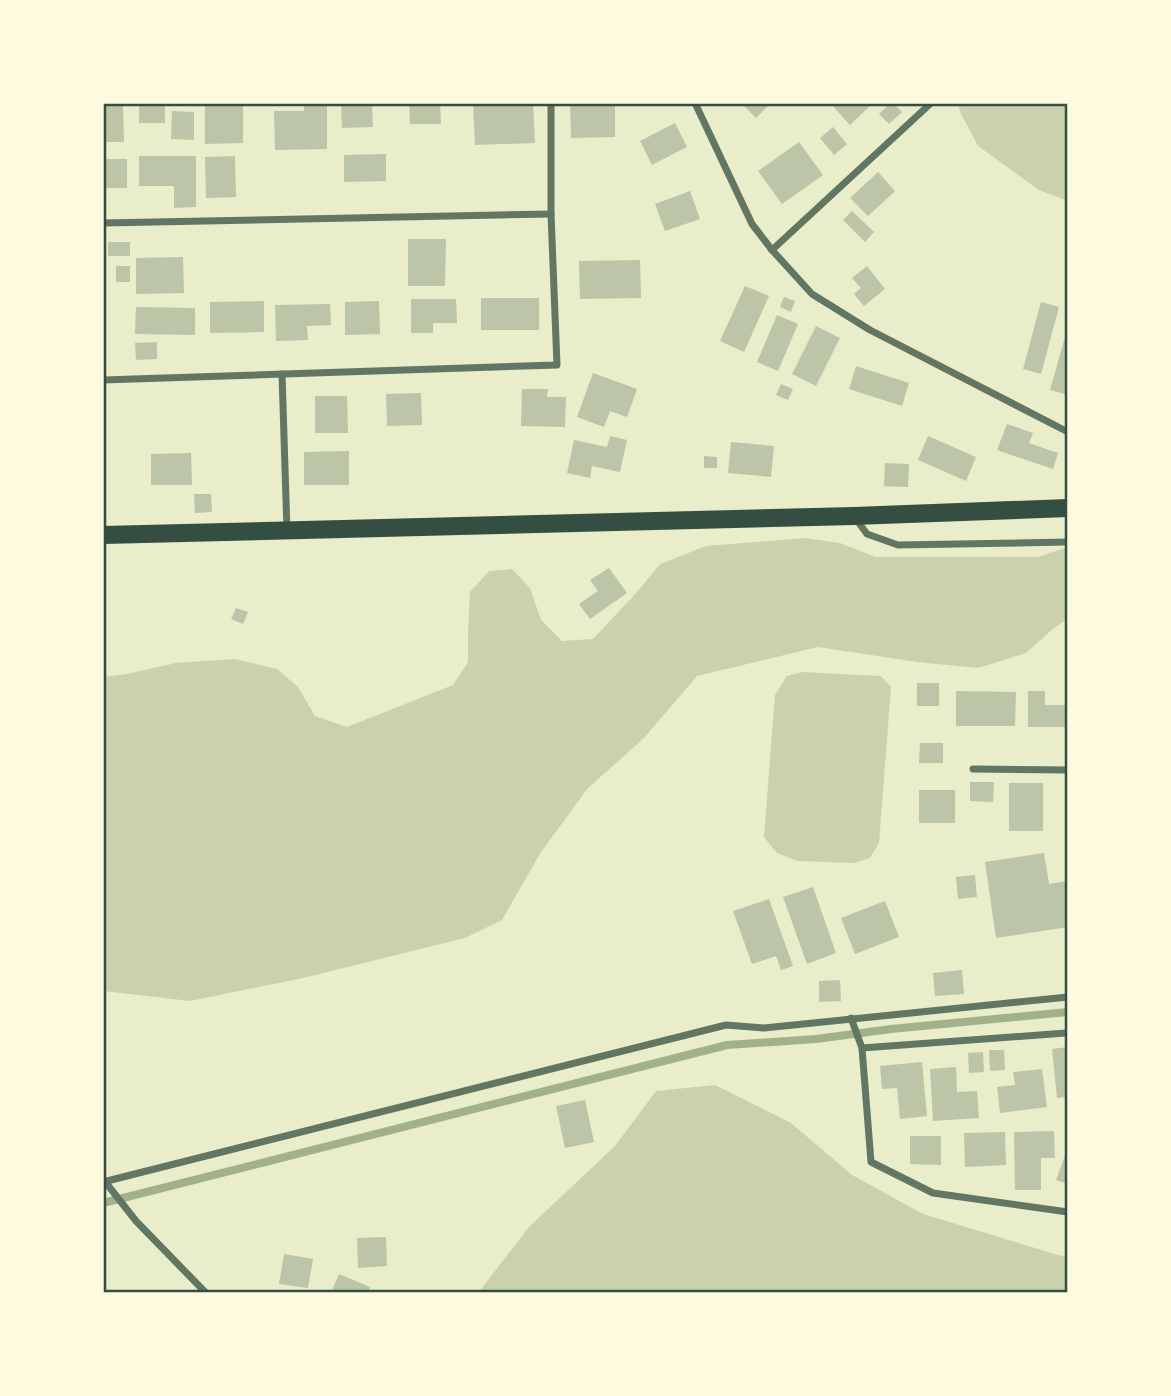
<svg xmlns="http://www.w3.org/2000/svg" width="1171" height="1396" font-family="'Nunito Sans',sans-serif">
	<rect width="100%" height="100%" fill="#e9edc9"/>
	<g fill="#cad2ad">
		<path d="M958 103H1068V201L1039 190 978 146 961 114Z"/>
		<path d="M805 538 840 543 876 557H1038L1068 547V619L1055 627 1026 653 978 668 917 662 818 647 697 676 644 738 588 788 541 852 502 920 465 938 303 978 190 1001 103 991V677L127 674 176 663 235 659 277 669 298 687 315 716 347 727 453 685 468 662V631L470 592 489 571 512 569 530 588 541 620 562 641 593 639 638 591 660 564 706 546Z"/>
		<path d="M802 672 881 676 891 687 879 843 870 858 854 863 797 861 777 853 764 837 775 695 787 676Z"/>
		<path d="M715 1085 791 1123 852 1175 923 1214 1068 1258V1293H478L529 1227 615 1146 656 1091Z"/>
	</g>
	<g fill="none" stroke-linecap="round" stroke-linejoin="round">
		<path stroke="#a3b18a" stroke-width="8" d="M103 1203 727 1045 816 1039 891 1029 1068 1012"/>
	</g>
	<g fill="#bcc5a7">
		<path d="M103 103H123L124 142H103Z"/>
		<rect x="139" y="103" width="26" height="20"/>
		<path d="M205 103H243V143L205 144Z"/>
		<path d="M304 103H327V149L275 150 274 111H304Z"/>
		<path d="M341 103H372L373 127 342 128Z"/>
		<path d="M409 103H440L441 124H410Z"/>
		<path d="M533 103 535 143 475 145 473 104Z"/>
		<path d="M570 103H615V137L571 138Z"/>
		<path d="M741 103H771L756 118Z"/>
		<path d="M830 103H873L850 125Z"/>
		<path d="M890 103H893L902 112 889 124 879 114Z"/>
		<path d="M172 111 194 112V140L171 139Z"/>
		<path d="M675 123 687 147 652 165 640 141Z"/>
		<path d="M833 127 847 144 834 155 820 138Z"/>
		<path d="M799 142 823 175 782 204 758 171Z"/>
		<path d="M386 154V181L344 182V155Z"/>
		<path d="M139 156H196V207L174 208V186H139Z"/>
		<path d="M235 156 236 197 206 198 205 157Z"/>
		<rect x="103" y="159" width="24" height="29"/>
		<path d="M878 172 895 191 868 216 850 198Z"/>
		<path d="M690 191 700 219 665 231 655 204Z"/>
		<path d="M852 211 874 232 865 242 843 220Z"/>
		<path d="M408 239H446L445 286H408Z"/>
		<rect x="108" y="242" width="22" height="14"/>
		<path d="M183 257 184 293 136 294V258Z"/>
		<path d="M640 260 641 298 580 299 579 261Z"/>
		<rect x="116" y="266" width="14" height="16"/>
		<path d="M867 266 885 289 864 306 854 294 861 288 852 278Z"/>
		<path d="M745 286 769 296 744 352 720 341Z"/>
		<path d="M784 297 795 301 791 312 780 307Z"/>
		<rect x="481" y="298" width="58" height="32"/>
		<path d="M411 299H456L457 323H433V333H411Z"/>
		<path d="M264 301V332L210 333V302Z"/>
		<path d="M379 301 380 334 345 335V302Z"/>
		<path d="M1041 302 1059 307 1041 374 1023 369Z"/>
		<path d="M330 304 331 325 307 326 308 340 276 341 275 305Z"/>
		<path d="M136 307 195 308V335L135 334Z"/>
		<path d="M777 315 798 324 778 371 757 362Z"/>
		<path d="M816 326 840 338 816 386 792 374Z"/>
		<path d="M1067 330H1068V395L1050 390Z"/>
		<path d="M157 342V359L136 360 135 343Z"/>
		<path d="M856 366 909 383 902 406 849 389Z"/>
		<path d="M593 373 637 389 627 417 610 411 604 427 577 417Z"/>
		<path d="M781 384 793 389 788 400 776 395Z"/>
		<path d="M522 389H548L547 397H566L565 427 521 426Z"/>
		<path d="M421 393 422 425 387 426 386 394Z"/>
		<path d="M315 396H347L348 433H315Z"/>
		<path d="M1007 424 1033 433 1029 443 1058 453 1053 469 997 450Z"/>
		<path d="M610 436 627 440 620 472 592 466 590 478 567 473 574 440 607 447Z"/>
		<path d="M928 436 976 457 966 481 918 460Z"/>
		<path d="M731 442 774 446 771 477 728 473Z"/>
		<path d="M349 451V485H304V452Z"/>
		<path d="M191 453 192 485H151V454Z"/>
		<path d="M704 456 717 457V468H704Z"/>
		<path d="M885 463 909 464 908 487 884 486Z"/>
		<path d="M194 494H211L212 512 195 513Z"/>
		<path d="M609 568 627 593 590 619 579 604 598 591 590 580Z"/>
		<path d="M236 608 248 612 243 624 231 619Z"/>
		<rect x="917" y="683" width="22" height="23"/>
		<path d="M956 691 1016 692 1015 726H956Z"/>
		<path d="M1028 691H1045V705H1068V727H1028Z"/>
		<path d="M920 743H943V763H919Z"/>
		<path d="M970 782H994L993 802 970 801Z"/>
		<rect x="1009" y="783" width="34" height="48"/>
		<rect x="919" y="790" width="36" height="33"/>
		<path d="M1044 853 1049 884 1068 881V927L996 938 985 862Z"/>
		<path d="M975 875 977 897 958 899 956 877Z"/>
		<path d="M813 887 836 953 807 964 783 897Z"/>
		<path d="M769 899 793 966 781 970 776 956 752 964 733 911Z"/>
		<path d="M885 901 899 937 855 954 841 918Z"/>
		<path d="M962 970 964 994 935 996 933 973Z"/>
		<path d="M840 980 841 1001 819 1002V981Z"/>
		<path d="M1068 1047V1097L1057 1098 1052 1049Z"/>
		<path d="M989 1050H1004L1005 1070 990 1071Z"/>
		<path d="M983 1052 984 1072 969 1073 968 1053Z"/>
		<path d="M922 1062 927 1116 900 1119 897 1088 882 1089 880 1066Z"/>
		<path d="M956 1067 957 1092 977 1091 979 1118 933 1121 930 1069Z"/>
		<path d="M1042 1069 1047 1107 1000 1113 997 1087 1015 1085 1013 1072Z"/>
		<path d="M585 1100 594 1142 565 1148 556 1106Z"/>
		<path d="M1054 1131 1055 1158H1041V1190H1015L1014 1132Z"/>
		<path d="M1005 1132 1006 1165 965 1167 964 1133Z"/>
		<path d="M910 1136H941V1165L910 1164Z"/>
		<path d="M1068 1147V1184L1056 1180Z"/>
		<path d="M386 1237 387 1266 358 1268 357 1238Z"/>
		<path d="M284 1254 313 1259 308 1288 279 1284Z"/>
		<path d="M339 1274 370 1287 368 1293H331Z"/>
	</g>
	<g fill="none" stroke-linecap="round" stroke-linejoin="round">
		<g stroke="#617663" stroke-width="7">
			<path d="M695 103 752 224 772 250 812 294 870 330 1068 432"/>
			<path d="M103 223 551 214"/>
			<path d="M772 250 930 104"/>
			<path d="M282 374 287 531"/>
			<path d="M103 380 557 365 551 214V103"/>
			<path d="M856 519 867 534 898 545 1068 542"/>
			<path d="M973 769 1068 770"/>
			<path d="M851 1018 862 1048 871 1162 933 1193 1068 1212"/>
			<path d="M862 1048 1066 1033"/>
			<path d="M103 1179 136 1221 206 1293"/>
			<path d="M103 1182 726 1025 764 1028 1068 997"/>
		</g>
		<path stroke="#344e41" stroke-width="18" d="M103 535 854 516 1068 508"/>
	</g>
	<rect width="1171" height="1396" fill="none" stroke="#fefae0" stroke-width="210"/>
	<rect x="105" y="105" width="961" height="1186" fill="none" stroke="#344e41" stroke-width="2.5"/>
</svg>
